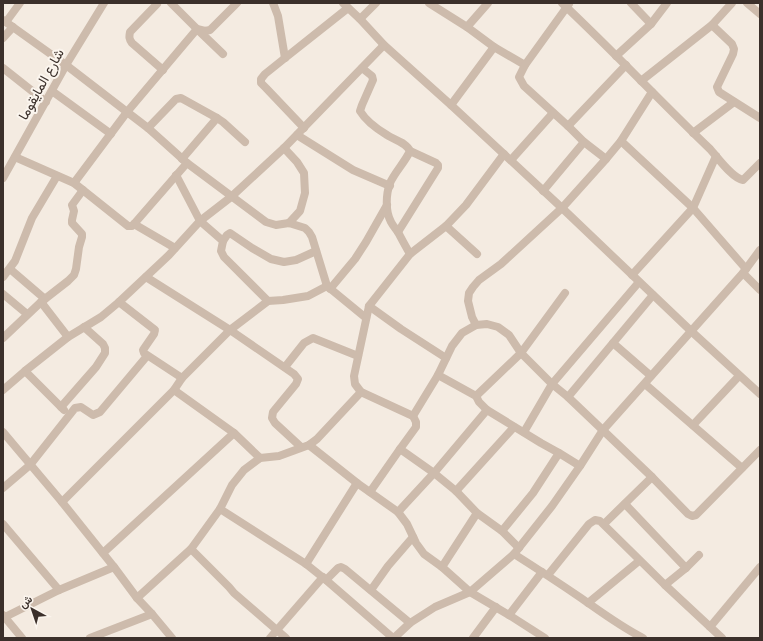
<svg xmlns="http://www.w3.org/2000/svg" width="763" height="641" font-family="'PT Sans Narrow',Vazirmatn,sans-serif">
	<rect width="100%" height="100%" fill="#f4ebe1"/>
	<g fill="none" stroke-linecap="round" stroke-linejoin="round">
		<g stroke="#cdbbac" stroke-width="8">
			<path d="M171 3 197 29 205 31 210 30 237 3"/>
			<path d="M273 3 278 16 285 58"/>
			<path d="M343 3 360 19 384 45 451 105 562 208 691 331 760 394"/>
			<path d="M429 3 467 27 494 47 525 65"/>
			<path d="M562 3C612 50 660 101 710 149 718 158 732 178 743 180L760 163"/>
			<path d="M631 3 651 24"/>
			<path d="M747 3 760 14"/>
			<path d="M157 4 130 32C129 37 129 39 132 43L163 70"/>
			<path d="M569 4 525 65 519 77 524 86 568 126 584 142 606 159"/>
			<path d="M360 19 376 3"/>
			<path d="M3 20 66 65 131 115 148 128 187 163 266 222 276 225 289 223 305 228 309 232 312 237 327 286 366 318"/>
			<path d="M6 22 20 3"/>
			<path d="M712 25 732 44 734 49 733 54 717 87 719 92 760 118"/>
			<path d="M467 27 488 3"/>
			<path d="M3 38 13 27"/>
			<path d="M616 56 651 24 667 3"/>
			<path d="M3 68 46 102"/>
			<path d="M362 68 372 76 373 80 362 105 360 111C366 121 377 129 387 135 394 140 406 142 410 151 405 162 395 172 390 183 386 194 385 211 391 222 393 226 396 229 398 232 402 240 406 247 410 254"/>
			<path d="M641 81 712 25 732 3"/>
			<path d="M52 91 111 134"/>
			<path d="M451 105 494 47"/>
			<path d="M568 126 626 65"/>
			<path d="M148 128 176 99 181 98 217 118 223 122 245 142"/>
			<path d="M304 128 266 88 261 83V79L265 74 285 58 348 8"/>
			<path d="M693 133 734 102"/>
			<path d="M297 135 353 170 390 186"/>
			<path d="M621 141 693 208 746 269"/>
			<path d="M284 148 297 162 304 173 305 193 300 211 289 223"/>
			<path d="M504 154 466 205 446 226 410 254 369 306 354 376 355 384 361 392 413 416 416 422V427L400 449 434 473 456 491 477 513 502 531 519 548"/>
			<path d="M15 157 74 183 128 226H132L134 224 187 163"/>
			<path d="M182 159 217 118"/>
			<path d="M511 160 553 113"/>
			<path d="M176 175 200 221 223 241 221 251 224 257 268 301"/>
			<path d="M3 178 66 65 104 3"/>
			<path d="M74 183 127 112 197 29 223 54"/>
			<path d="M543 191 584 142"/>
			<path d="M134 224 175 248"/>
			<path d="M446 226 477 254"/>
			<path d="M398 232 438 168V165L436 163 410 151"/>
			<path d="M223 241 227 235 230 233 252 248 271 259 284 262 296 260 316 251"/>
			<path d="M10 269 45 299"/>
			<path d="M743 273 760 290"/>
			<path d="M632 275 693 208 716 156"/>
			<path d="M3 277 15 261 32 218 57 176"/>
			<path d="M146 277 230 330 294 374 298 379 296 384 273 412 272 418 275 423 301 447"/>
			<path d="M330 289 355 259 366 242 387 205"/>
			<path d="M3 294 27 314"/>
			<path d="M41 302 68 337"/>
			<path d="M119 302 155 330 154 334 143 350 144 353 182 378"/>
			<path d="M369 306 401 329 446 358"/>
			<path d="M476 325 472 317 468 301 469 293 473 287 479 280 501 264 562 208 606 159 621 141 652 92"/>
			<path d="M3 338 41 302 68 281 74 275 76 269 79 247 82 237V234L72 223V220L74 211 72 205 83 190"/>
			<path d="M613 343 651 376"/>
			<path d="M285 367 304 343 313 338 358 356"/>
			<path d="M25 371 64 410"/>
			<path d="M438 375 476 396 479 402 487 410 541 443 559 453 580 466"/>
			<path d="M645 384 742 468"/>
			<path d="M3 390 25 371 68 337 101 317 119 302 169 255 200 221 231 197 284 148 384 45"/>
			<path d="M174 390 234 433 260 458"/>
			<path d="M476 396 521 353 565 293"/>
			<path d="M568 397 653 295"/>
			<path d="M61 407 96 367 105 353V348L103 344 84 327"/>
			<path d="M413 416 438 375 452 346 462 333 476 325 487 324 498 327 509 335 521 353 552 384 568 397 652 477 688 514 692 516 696 515 760 450"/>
			<path d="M693 425 739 376"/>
			<path d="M3 432 62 502 114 567 137 598 152 614 172 638"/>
			<path d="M524 432 552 384 639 282"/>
			<path d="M309 445 357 483 398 512 407 524 416 543 424 554 442 567 470 592 509 615 545 638"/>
			<path d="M3 488 30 465 75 408 81 407 93 415 100 412 147 356"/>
			<path d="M456 491 514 427"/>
			<path d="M370 492 400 449"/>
			<path d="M62 502 174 390 182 378 230 330 268 301 283 300 308 296 327 286"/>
			<path d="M625 504 686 568"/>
			<path d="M220 509 306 564 326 580 393 638"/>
			<path d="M398 512 434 473 487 410"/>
			<path d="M3 524 59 590"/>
			<path d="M604 524 652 477"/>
			<path d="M502 531 533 493 559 453"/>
			<path d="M191 549 229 587 234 593 286 638"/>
			<path d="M103 553 234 433"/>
			<path d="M514 554C536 568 559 583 581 598 601 612 621 627 643 638"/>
			<path d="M306 564 357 483"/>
			<path d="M442 567 477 513"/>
			<path d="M548 575 589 524 595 520 600 521 665 585 722 638"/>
			<path d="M326 580 338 568 341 567 345 569 410 623"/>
			<path d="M665 585 686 568 699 555"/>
			<path d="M371 590 388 566 413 537"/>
			<path d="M137 598 191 549 220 509 232 485 244 470 260 458 279 456 309 445 317 439 361 392"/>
			<path d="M588 603 639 561"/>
			<path d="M3 615 22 638"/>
			<path d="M509 615 542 572"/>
			<path d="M3 618 59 590 114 567"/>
			<path d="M710 627 760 567"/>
			<path d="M90 638 152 614"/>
			<path d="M270 638 323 577"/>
			<path d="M394 638 410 623 435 607 470 592 514 554 552 506 580 466 603 430 743 273 760 250"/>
			<path d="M473 638 496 607"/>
		</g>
	</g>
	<g text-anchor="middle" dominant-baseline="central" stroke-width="4" stroke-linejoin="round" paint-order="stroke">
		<g font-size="14" fill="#3b302b" stroke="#fbf5ee">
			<text transform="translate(41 84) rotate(-61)">شارع المايقوما</text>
		</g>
	</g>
	<rect width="763" height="641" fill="none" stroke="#3b302b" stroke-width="8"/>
	<g transform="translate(32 609) rotate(320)" stroke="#fbf5ee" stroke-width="3" paint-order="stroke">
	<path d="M0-3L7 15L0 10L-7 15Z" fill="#3b302b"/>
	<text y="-6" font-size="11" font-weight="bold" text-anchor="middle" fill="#3b302b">ش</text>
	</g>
</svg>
